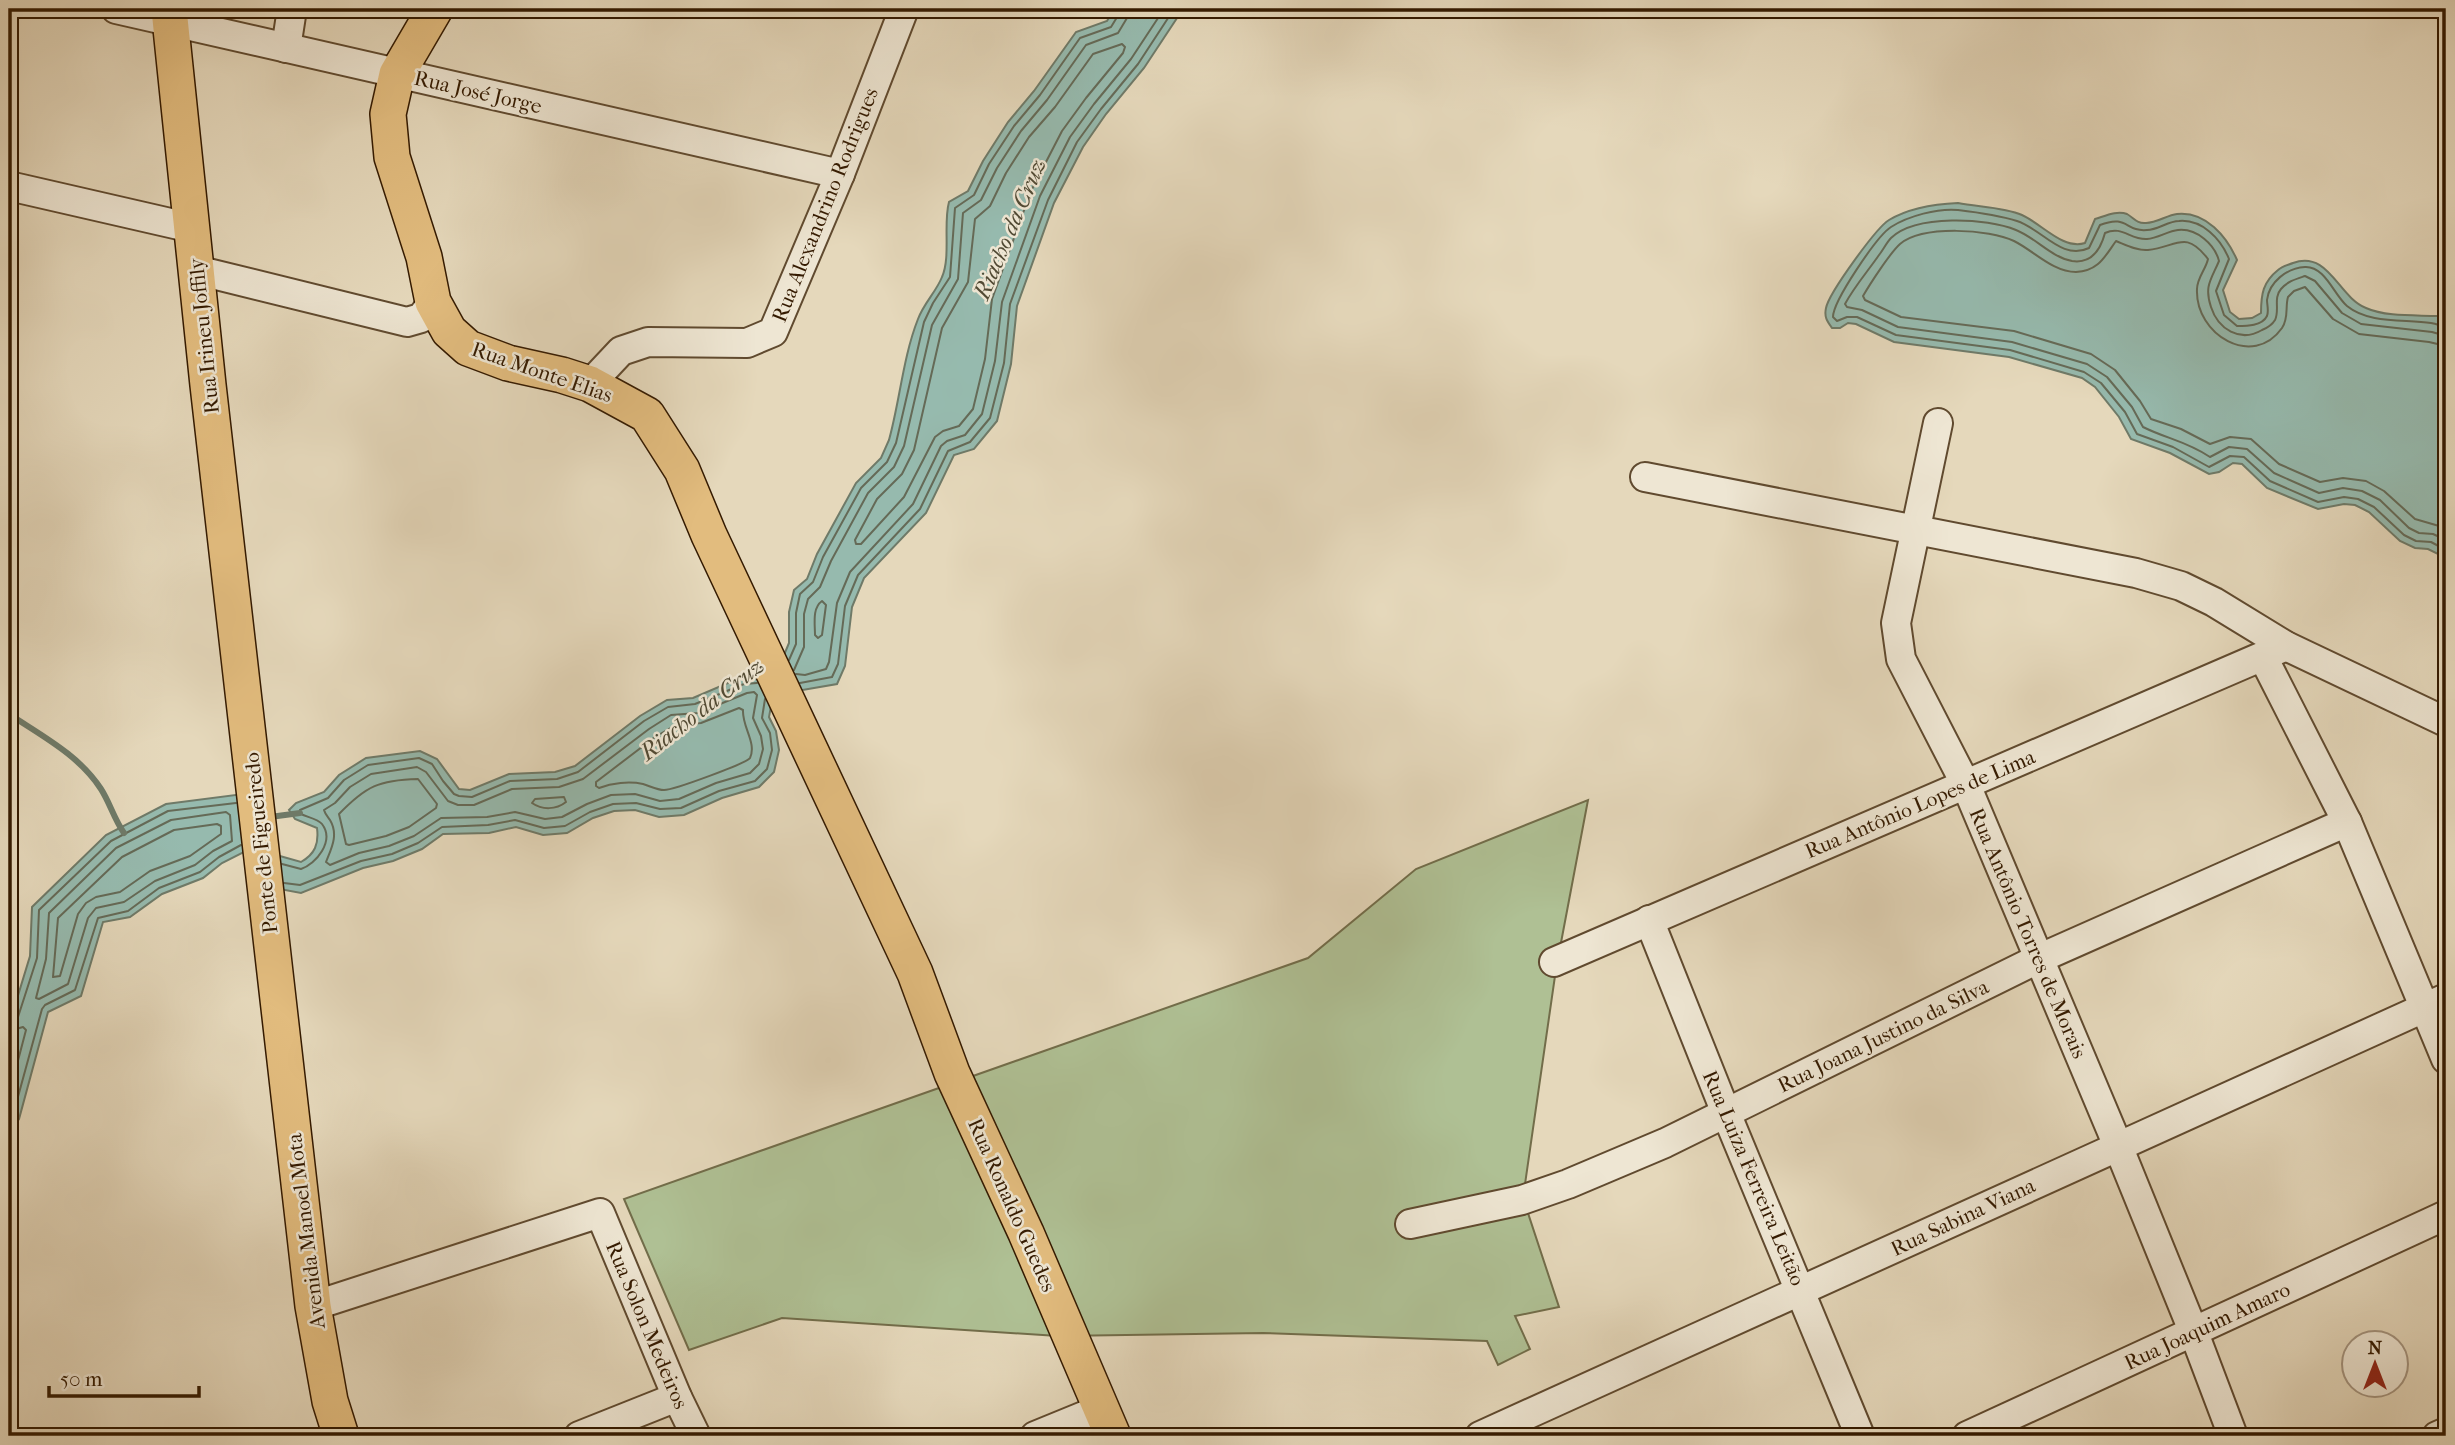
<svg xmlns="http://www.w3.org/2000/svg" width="2455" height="1445" font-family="'IM FELL French Canon',serif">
	<rect width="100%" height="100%" fill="#e5d8bb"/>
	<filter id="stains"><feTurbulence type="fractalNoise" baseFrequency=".00286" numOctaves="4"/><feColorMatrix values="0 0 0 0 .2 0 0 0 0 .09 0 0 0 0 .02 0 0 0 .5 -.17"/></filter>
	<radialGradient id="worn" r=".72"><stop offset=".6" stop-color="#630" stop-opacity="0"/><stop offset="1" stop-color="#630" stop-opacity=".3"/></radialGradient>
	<path fill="#afc094" stroke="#726d4a" stroke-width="2" d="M1588 800 1556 969 1523 1198 1559 1307 1515 1316 1530 1349 1498 1365 1487 1341 1263 1333 1058 1336 782 1318 689 1350 624 1199 1308 958 1416 869Z"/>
	<g fill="#96baae" stroke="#6f7a68" stroke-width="2">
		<path d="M1114 9H1183L1144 68 1106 114 1083 147 1054 203 1017 306 1011 364 997 421 974 449 954 455 926 513 864 578 852 607 845 666 837 684 773 695 769 717 776 731 779 750 774 772 759 787 722 798 684 815 659 817 635 810 614 811 593 818 567 833 543 835 516 827 489 833 443 834 422 849 393 861 363 868 301 893 274 888 269 853 301 862C315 854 319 844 317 828L295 819 289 810 296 803 324 792 339 775 366 758 420 751 437 759 459 789 470 790 509 774 555 772 575 766 640 716 667 700 693 698 742 677 764 675 782 660 789 643V612L794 590 807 579 817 554 856 483 881 458 889 440C900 400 903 357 918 319 924 303 936 292 942 277 951 257 943 223 949 202L968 191 983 161 1008 122 1034 91 1076 32 1107 21Z"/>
		<path d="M1958 203C1978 207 2004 207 2022 215 2042 224 2063 250 2085 243L2095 219C2105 216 2117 210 2127 214 2134 218 2137 224 2146 223 2157 223 2167 215 2177 214 2206 211 2227 237 2237 260L2223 290 2230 312 2239 319 2252 318 2261 313C2261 294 2263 282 2278 270 2282 266 2288 265 2293 263 2329 250 2338 297 2366 308 2386 317 2415 315 2437 316L2446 321V558L2428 549 2415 548 2400 541 2369 512 2355 505 2344 504 2318 509 2267 488 2242 464 2233 463 2219 472 2209 474 2170 453 2131 439 2119 417 2095 387 2082 378 2009 357 1894 342 1856 324 1848 323 1840 328H1832C1827 321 1824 317 1826 308 1829 293 1876 228 1889 220 1909 208 1936 204 1958 203Z"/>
		<path d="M243 794 250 849 222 863 203 878 162 894 130 917 103 922 81 996 48 1012 19 1119 9 1134V1025L30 956 32 907 106 835 166 804Z"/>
	</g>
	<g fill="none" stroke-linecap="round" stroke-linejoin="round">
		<g stroke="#656a57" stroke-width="2">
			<path d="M1122 44 1125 47 1123 53 1086 98 1062 131 1031 191 992 299 985 359 973 409 959 426 943 431 935 437 904 497 861 544H856L855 540 877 499 902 474 914 450 942 328 968 282 975 219 990 206 1006 173 1029 137 1055 107 1093 54Z"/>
			<path d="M2446 327C2441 326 2437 324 2431 323 2404 319 2369 324 2347 306 2334 295 2325 266 2305 267 2287 268 2269 282 2267 300 2267 305 2269 311 2267 316 2262 326 2247 326 2237 326L2224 315 2216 291 2229 259C2221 239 2202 219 2179 221 2168 221 2158 230 2147 230 2125 232 2128 214 2100 225L2089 248C2062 261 2042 229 2017 221 2001 216 1975 212 1958 210 1938 208 1908 216 1891 227 1877 236 1833 301 1833 317L1837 321 1847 317H1857L1896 335 2010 350 2084 372 2101 383 2125 412 2137 434 2173 447 2209 467 2230 456 2244 457 2270 481 2318 502 2344 497 2358 499 2374 507 2404 535 2416 541 2431 542 2446 550"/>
			<path d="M2446 336 2432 332 2361 324 2342 313 2315 281 2305 276C2296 279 2288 281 2281 289 2273 298 2280 310 2275 320 2272 325 2267 328 2262 330 2240 343 2218 329 2211 307 2204 286 2211 280 2219 261 2215 245 2197 228 2178 230 2168 231 2158 238 2147 239 2130 240 2122 225 2105 233 2101 248 2092 264 2072 261 2051 257 2036 238 2016 230 1987 218 1916 214 1891 238 1887 242 1883 250 1879 255 1868 271 1854 287 1845 304L1847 307 1862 310 1898 327 2012 342 2087 364 2107 377 2132 407 2143 427C2167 439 2186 441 2210 457L2229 447 2247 449 2274 473 2319 493 2343 488 2362 491 2380 500 2409 528 2419 533 2433 534 2446 540"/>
			<path d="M2446 346 2429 342 2359 334 2333 319 2305 287 2294 291 2288 297C2285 307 2289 318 2282 328 2253 369 2195 335 2197 289 2197 278 2206 269 2208 259 2185 229 2177 247 2148 250 2137 251 2126 245 2116 241 2105 256 2099 271 2076 272 2053 272 2034 251 2014 241 1989 229 1923 225 1900 244 1890 253 1870 284 1863 296L1865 300 1901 317 2014 331 2091 354 2115 370 2140 401 2151 419 2181 429 2210 444 2230 437 2251 439 2279 464 2320 482 2343 478 2366 481 2384 491 2415 519 2446 528"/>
			<path d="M822 601 826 605 822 635 818 638 815 635C815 624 812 608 822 601Z"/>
			<path d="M789 660 796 644V613L800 594 813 582 823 557 861 488 887 462 896 443 924 322 933 303 950 277 955 208 974 195 989 164 1014 126 1040 95 1080 38 1111 27 1119 14 1120 9"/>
			<path d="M794 670 804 647V614L808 599 820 587 831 561 868 493 894 467 904 446 932 325 958 279 963 213 981 200 997 168 1021 131 1047 100 1086 45 1118 33 1127 18 1129 9"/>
			<path d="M796 674 805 675 826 669 829 662 837 603 850 572 913 504 941 446 947 441 965 435 982 414 995 361 1002 302 1040 196 1070 137 1094 104 1131 59 1164 9"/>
			<path d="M800 683 832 677 838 664 845 606 858 575 920 509 948 451 970 442 990 418 1004 363 1010 304 1048 200 1077 142 1101 109 1138 64 1174 9"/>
			<path d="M754 692 757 695 753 718 761 736 763 749 759 764 750 773 716 783 679 799 660 801 635 794 611 795 587 804 562 817 545 819 515 812 487 817 441 818 414 836 389 846 359 853 330 865 326 862C331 849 339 835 330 820 328 817 325 814 324 810L335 803 350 787 371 774 417 767 426 772 448 801 458 805H474L512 789 559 787 583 779 649 729 671 715 698 713 747 693Z"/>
			<path d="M739 708 743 710C742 727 757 743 750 758 747 763 674 790 664 790 657 790 650 786 643 784 629 781 612 783 599 788L596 786V782L655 737 674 726 701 723Z"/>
			<path d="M418 779 437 804 436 808 409 827 386 836 349 845 346 844 339 814C366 786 379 780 418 779Z"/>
			<path d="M564 797 566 802C556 810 542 810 532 803L535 799Z"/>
			<path d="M226 812 230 815 232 841 213 851 195 865 155 881 124 902 96 908 88 918 68 984 39 999 36 998 46 959 49 913 116 848 171 820Z"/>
			<path d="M217 824 221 826V834L190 856 150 871 120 892 96 897 86 903 78 914 60 976 53 977 58 918 122 857 174 830Z"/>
			<path d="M282 864 301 869C316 864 335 841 322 824 318 819 307 817 301 814L300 810 328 798 344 780 368 765 419 758 432 764 443 781 454 794 459 796 472 797 510 781 557 779 578 772 644 721 668 707 695 704 744 684 757 683"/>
			<path d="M284 883 300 885 361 861 392 854 418 843 442 827 488 825 515 820 544 828 565 826 590 812 613 804 636 803 660 809 681 808 719 791 755 781 767 769 772 750 770 733 762 718 765 699"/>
			<path d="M9 1022 14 1021 18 1017 37 958 39 910 111 841 168 811 236 803"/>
			<path d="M9 1031 23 1027 26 1030 9 1095"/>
			<path d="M9 1121 13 1115 42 1009 45 1005 75 990 98 918 128 911 159 888 200 872 219 857 241 845"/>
		</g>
		<g stroke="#6f7a68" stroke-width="6">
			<path d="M9 714C42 736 79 755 101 789 110 803 114 819 124 833"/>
			<path d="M270 817 300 813"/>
		</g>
		<g stroke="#604a2f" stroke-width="32">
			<g id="minor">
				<path d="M116 9 840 174"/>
				<path d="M286 48 292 9"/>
				<path d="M9 186 192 228"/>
				<path d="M196 270 407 322 421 318 433 302"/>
				<path d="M590 384 621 351 648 342 747 343 773 332 840 174 904 9"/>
				<path d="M1938 423 1896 623 1901 659 1966 785 2118 1146 2194 1333 2233 1436"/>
				<path d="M1645 477 2136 573 2181 586 2214 602 2286 646 2446 722"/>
				<path d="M2263 657 2347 822 2446 1059"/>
				<path d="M1649 920 1726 1113 1860 1436"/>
				<path d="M1554 962 2286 646"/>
				<path d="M1410 1224 1522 1200 1568 1184 1665 1143 2038 959 2347 822"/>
				<path d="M313 1306 600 1213 677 1397 696 1436"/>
				<path d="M579 1436 677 1397"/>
				<path d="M1035 1436 1101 1409"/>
				<path d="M1480 1436 2446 998"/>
				<path d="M1967 1436 2446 1215"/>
				<path d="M2437 1436 2446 1432"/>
			</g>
		</g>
		<g stroke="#341a00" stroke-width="38">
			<g id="major">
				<path d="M169 9 208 385 313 1306 330 1401 341 1436"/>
				<path d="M435 9 397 74 388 114 392 157 424 257 433 302 449 331 468 348 508 363 562 375 590 384 647 415 682 470 709 535 915 973 952 1073 1026 1233 1113 1436"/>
			</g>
		</g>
		<use href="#minor" stroke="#eee6d3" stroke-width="28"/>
		<use href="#major" stroke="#e2bc7e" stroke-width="35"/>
	</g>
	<g text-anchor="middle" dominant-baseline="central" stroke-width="5" stroke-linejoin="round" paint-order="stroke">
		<g font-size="21" fill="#341a00" stroke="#eee6d3">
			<text transform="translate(478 92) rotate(13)">Rua José Jorge</text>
			<text transform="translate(825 205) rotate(-68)">Rua Alexandrino Rodrigues</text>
			<text transform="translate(204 336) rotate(-96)">Rua Irineu Joffily</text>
			<text transform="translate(542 372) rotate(19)">Rua Monte Elias</text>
			<text transform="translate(1920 804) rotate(-23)">Rua Antônio Lopes de Lima</text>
			<text transform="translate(261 843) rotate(-96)">Ponte de Figueiredo</text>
			<text transform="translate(2028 933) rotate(67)">Rua Antônio Torres de Morais</text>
			<text transform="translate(1883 1036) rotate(-26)">Rua Joana Justino da Silva</text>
			<text transform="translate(1754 1178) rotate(67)">Rua Luiza Ferreira Leitão</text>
			<text transform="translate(1012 1205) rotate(66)">Rua Ronaldo Guedes</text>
			<text transform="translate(1963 1217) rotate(-25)">Rua Sabina Viana</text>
			<text transform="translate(306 1231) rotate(-97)">Avenida Manoel Mota</text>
			<text transform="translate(647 1325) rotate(67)">Rua Solon Medeiros</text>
			<text transform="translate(2207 1326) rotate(-25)">Rua Joaquim Amaro</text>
		</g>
		<g font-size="23" font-style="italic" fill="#514a34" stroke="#eee6d3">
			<text transform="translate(1010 229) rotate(-67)">Riacho da Cruz</text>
			<text transform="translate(702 709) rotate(-38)">Riacho da Cruz</text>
		</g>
	</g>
	<rect width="2455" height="1445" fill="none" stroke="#e5d8bb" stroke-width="35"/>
	<rect x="10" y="10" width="2434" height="1424" fill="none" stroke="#341a00" stroke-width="3.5"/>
	<rect x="18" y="18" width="2420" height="1410" fill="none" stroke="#341a00" stroke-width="2"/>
	<g transform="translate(2375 1364)"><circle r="33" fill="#eee6d3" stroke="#a4947f" stroke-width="2"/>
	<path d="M0-5L12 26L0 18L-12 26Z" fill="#8f2418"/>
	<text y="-10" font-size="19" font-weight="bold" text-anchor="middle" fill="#341a00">N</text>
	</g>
	<path d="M49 1386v10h150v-10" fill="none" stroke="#341a00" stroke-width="3.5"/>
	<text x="60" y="1386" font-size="21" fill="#341a00" stroke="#eee6d3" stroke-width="5" paint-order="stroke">50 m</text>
	<rect width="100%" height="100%" filter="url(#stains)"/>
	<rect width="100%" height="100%" fill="url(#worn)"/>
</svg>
